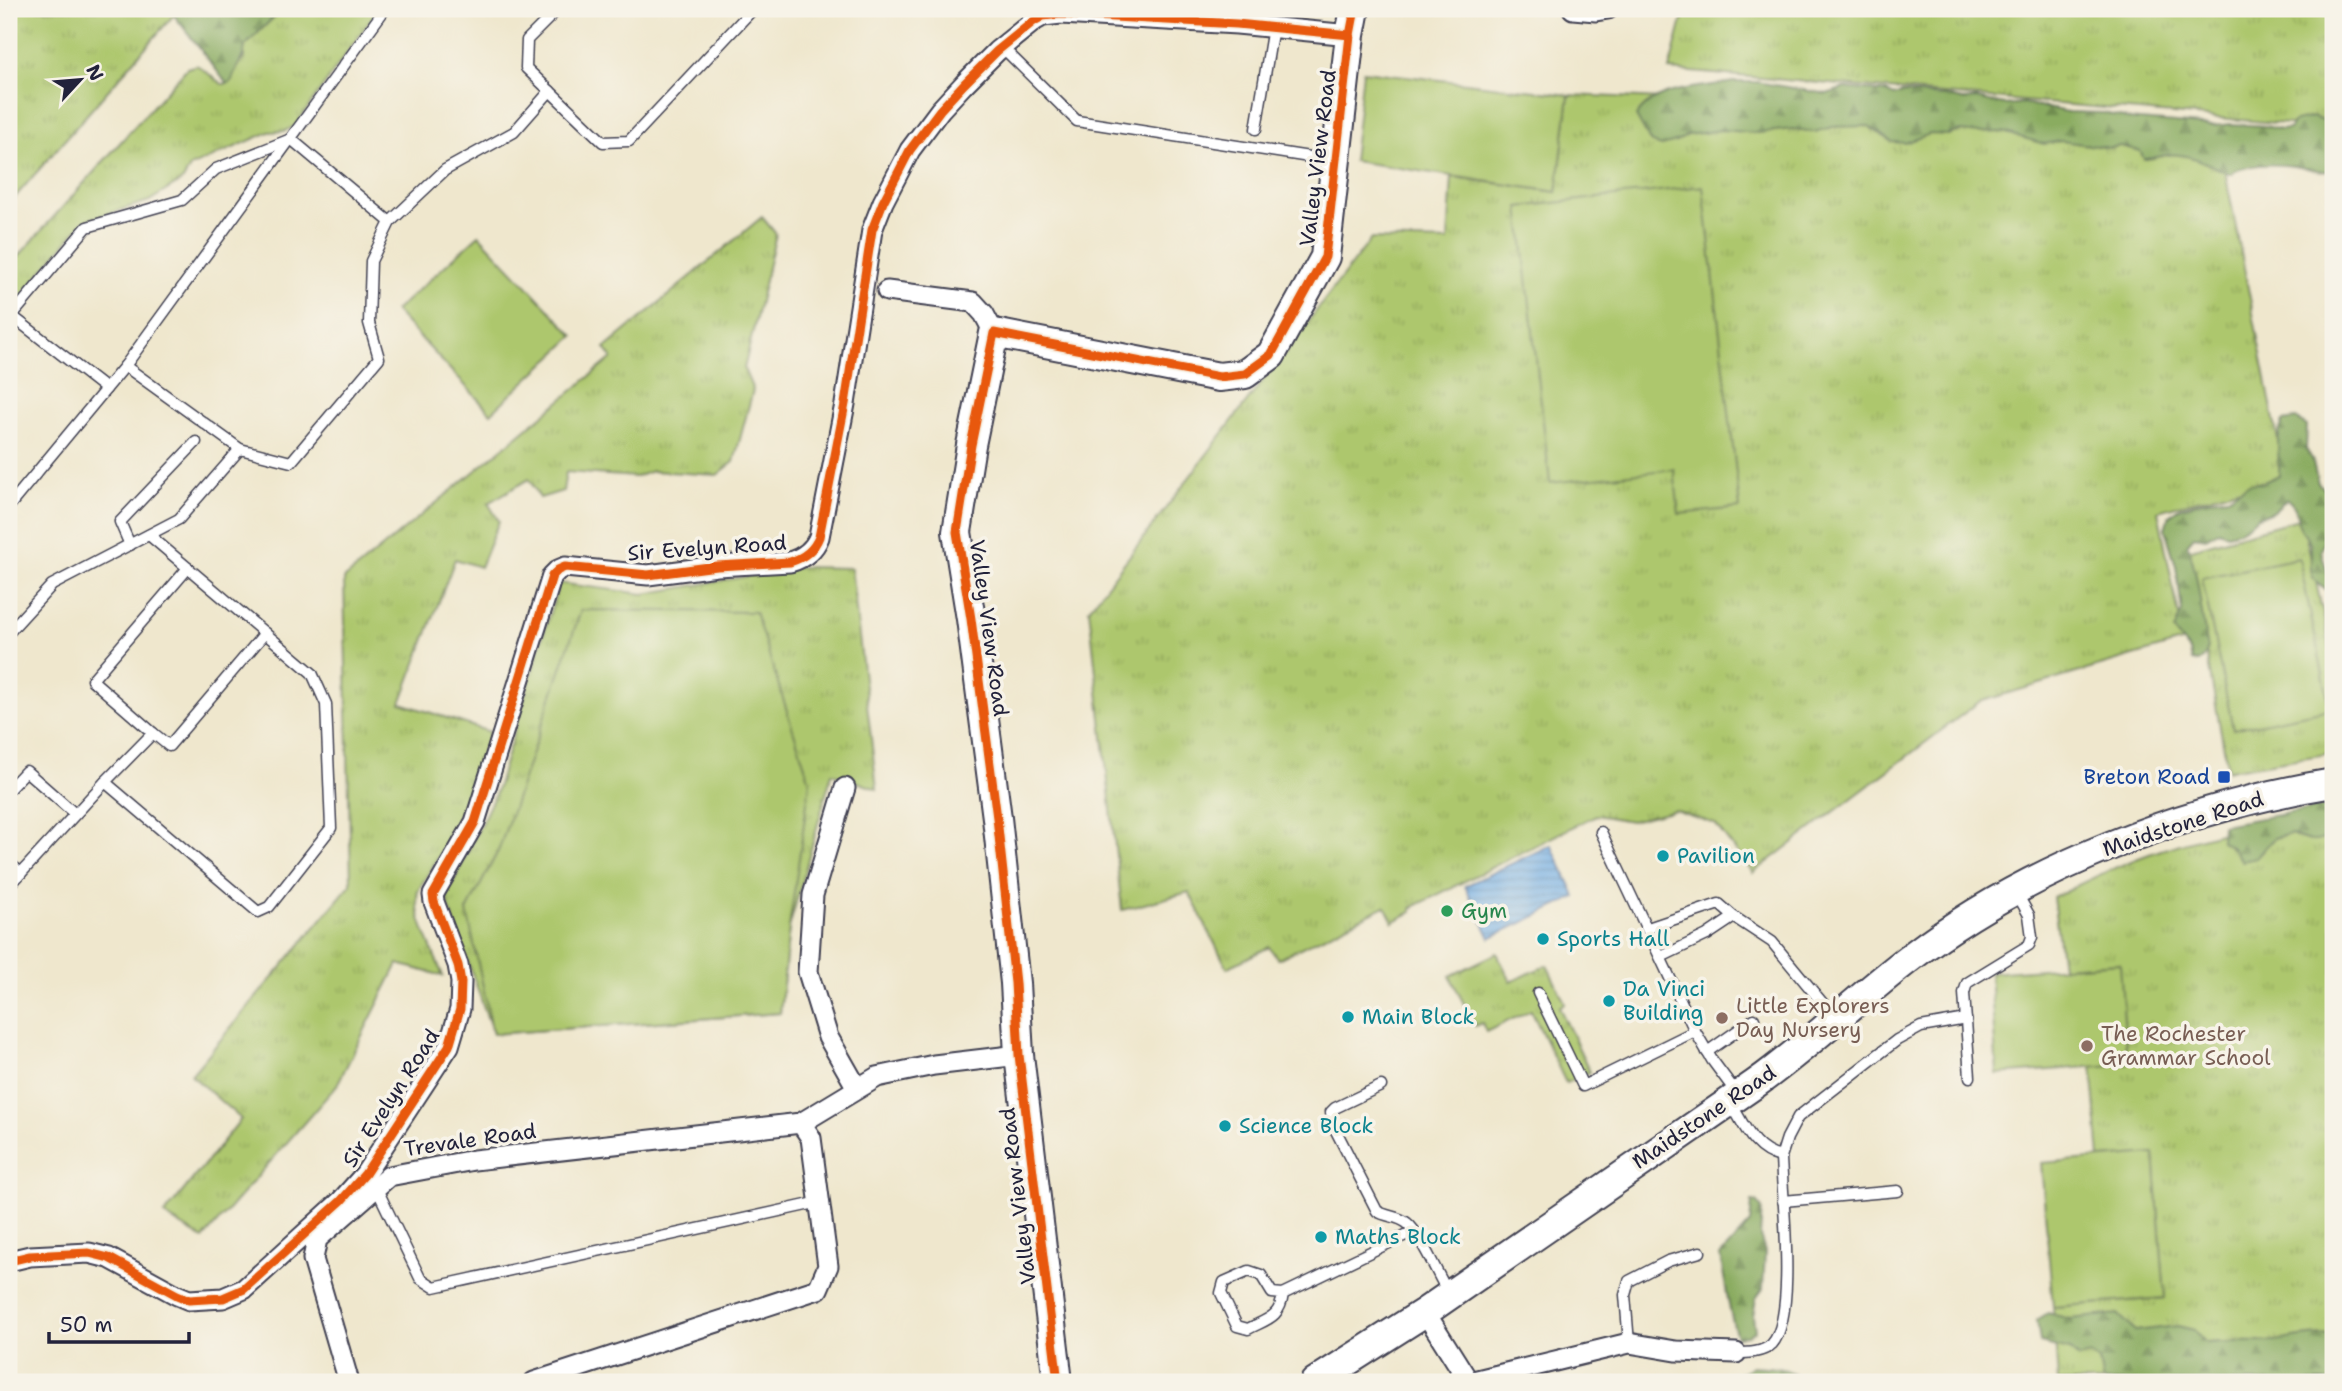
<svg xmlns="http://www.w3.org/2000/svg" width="2342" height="1391" font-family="'Shantell Sans',sans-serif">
	<defs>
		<pattern id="grass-tufts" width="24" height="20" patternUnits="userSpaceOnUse" patternTransform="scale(1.75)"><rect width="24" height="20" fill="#adc76d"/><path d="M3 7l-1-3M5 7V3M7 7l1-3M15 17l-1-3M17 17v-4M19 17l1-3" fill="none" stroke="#95ab5f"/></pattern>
		<pattern id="forest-firs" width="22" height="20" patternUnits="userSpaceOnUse" patternTransform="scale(1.75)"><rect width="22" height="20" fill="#8aac60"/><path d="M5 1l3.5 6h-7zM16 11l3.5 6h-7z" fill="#708c50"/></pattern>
		<pattern id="water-rules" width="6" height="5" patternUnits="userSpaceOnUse" patternTransform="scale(1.75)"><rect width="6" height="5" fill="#73aee4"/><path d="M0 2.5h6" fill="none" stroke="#5e8dba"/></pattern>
	</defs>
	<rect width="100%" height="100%" fill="#f7f3e8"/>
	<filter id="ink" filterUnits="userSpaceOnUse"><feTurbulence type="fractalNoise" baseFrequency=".0143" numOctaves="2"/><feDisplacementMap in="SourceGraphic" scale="14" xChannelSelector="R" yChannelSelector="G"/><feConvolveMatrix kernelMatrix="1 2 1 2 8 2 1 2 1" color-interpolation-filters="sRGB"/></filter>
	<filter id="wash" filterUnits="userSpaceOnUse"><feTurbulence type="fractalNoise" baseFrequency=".00686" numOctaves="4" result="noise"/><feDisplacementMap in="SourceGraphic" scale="28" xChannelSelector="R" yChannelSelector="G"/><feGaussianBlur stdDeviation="1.57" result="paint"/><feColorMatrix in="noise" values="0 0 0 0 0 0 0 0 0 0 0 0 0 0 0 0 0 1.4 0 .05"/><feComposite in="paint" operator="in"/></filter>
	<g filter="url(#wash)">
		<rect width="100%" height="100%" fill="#efe7cd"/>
		<g fill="url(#grass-tufts)" stroke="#687454" stroke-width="2">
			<path d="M9 9H179L9 204Z"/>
			<path d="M282 9H378L295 126 285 131 269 132 190 167 183 180 149 201 84 221 9 311V267L187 68 197 65 222 84H227L244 58V46Z"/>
			<path d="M1685 9H2333V128L1669 70Z"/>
			<path d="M1569 95 1712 101 2220 146 2285 476 2158 511 2184 641 1979 702 1753 873 1715 824 1675 810 1631 821 1596 815 1411 908 1412 912 1393 922 1385 906 1278 959 1269 947 1227 968 1189 892 1122 910 1089 609 1371 239 1448 241 1452 177 1557 192Z"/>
			<path d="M762 217 776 234 744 369 753 390 734 462 717 475 652 471 636 477 566 472 563 491 540 498 529 479 488 503 499 521 480 567 455 559 401 703 490 732 452 834 418 891C412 913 435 954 443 976L398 964 337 1085 203 1239 164 1215 241 1119 191 1075 351 884 344 579 612 358 605 348Z"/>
			<path d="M2302 518 2333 660V753L2228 770 2187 550Z"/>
			<path d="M802 567 851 568 877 789 832 773 789 928 780 1013 493 1034 446 898 496 792 559 583 644 594Z"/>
			<path d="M2333 808V1372L2239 1382H2058L2053 1307 2165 1298 2154 1154 2100 1158 2092 1066 2127 1063 2119 963 2062 967 2053 897C2089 880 2124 862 2161 850 2218 832 2275 819 2333 808Z"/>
			<path d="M1497 953 1511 982 1547 965 1565 1003 1559 1007 1590 1072 1566 1083 1531 1010 1486 1032 1482 1023 1475 1026 1450 976Z"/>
		</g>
		<g fill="url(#forest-firs)" stroke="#56674e" stroke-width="2">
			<path d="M179 9H282L245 46C244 61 235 66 232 81L227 84 174 15Z"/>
			<path d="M1733 82H1757L1827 94 1844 88 1887 92 1894 96 1902 93 1946 96 1962 100 1976 99 2004 105 2023 103 2068 112 2105 113 2127 119 2213 126 2231 124 2266 126 2280 130 2289 129 2295 121 2313 117 2333 125V171C2322 173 2317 169 2306 168 2283 164 2251 161 2230 174 2210 165 2188 152 2166 155 2158 156 2152 159 2144 159L2140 151 2120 146 2110 148 2061 141 2044 144 2003 132 1979 133 1961 131 1948 135 1930 134 1905 143 1892 142 1868 126 1832 127 1815 132 1793 129 1758 133 1721 130 1688 135 1676 142 1662 146 1651 143 1636 116C1656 86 1701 88 1733 82Z"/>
			<path d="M2296 419 2307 426 2306 449 2312 459 2318 483 2324 488 2333 513V527L2327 531 2321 551 2332 587 2325 589C2303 577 2314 560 2310 543 2308 537 2304 534 2301 529 2293 516 2302 512 2287 499L2272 512 2258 517 2239 531 2228 534 2218 531 2206 538 2194 536 2187 544C2200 577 2200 613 2208 648L2204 658 2199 662 2192 661 2190 651 2174 631 2182 611 2176 566 2165 528 2169 516 2179 508 2209 499 2228 497 2248 484 2264 482 2279 475C2280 454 2274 442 2283 421Z"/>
			<path d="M2333 805V834C2317 845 2308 842 2291 834L2274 838 2256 858 2242 861 2232 848 2221 841 2222 825Z"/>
			<path d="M1752 1202H1757L1762 1208 1760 1236 1765 1252 1763 1289 1756 1298 1753 1316 1755 1330 1747 1336 1737 1337C1728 1310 1726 1283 1720 1256L1750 1223Z"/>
			<path d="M2048 1313 2070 1319 2118 1314 2135 1331 2178 1326 2194 1330 2206 1343C2225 1341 2243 1342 2262 1342 2287 1341 2308 1333 2333 1336V1382H2103L2099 1361 2090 1355 2078 1358 2070 1350 2040 1343 2037 1320Z"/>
			<path d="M1752 1366C1768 1368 1793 1365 1801 1382H1737L1738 1374Z"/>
		</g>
		<g fill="#adc76d" stroke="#687454" stroke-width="2">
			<path d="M1363 71 1569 95 1557 192 1353 161Z"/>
			<path d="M1703 186 1740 508 1679 514 1674 469 1550 483 1519 207Z"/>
			<path d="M479 235 574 336 491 413 395 311Z"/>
			<path d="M2299 558 2330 709 2233 729 2202 578Z"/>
			<path d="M581 610 755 612 810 782 789 928 780 1013 493 1034 467 911 499 849Z"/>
			<path d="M2120 963 2127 1064 1997 1074 1990 973Z"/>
			<path d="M2154 1154 2165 1298 2053 1307 2041 1163Z"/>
		</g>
		<path fill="url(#water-rules)" stroke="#4a6890" stroke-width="2" d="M1551 845 1576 897 1490 938 1465 886Z"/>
	</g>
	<g filter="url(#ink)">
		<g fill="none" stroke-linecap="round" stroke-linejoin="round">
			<g stroke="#414051" stroke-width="13">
				<g id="lane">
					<path d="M558 9 527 40 526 68 603 142 629 141 753 9"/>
					<path d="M1002 47 1077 121 1335 161"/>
					<path d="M1256 129 1273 27"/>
					<path d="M12 316 106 389"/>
					<path d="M9 319 87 227 182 200 216 169 291 139 390 222"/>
					<path d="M125 366 240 449"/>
					<path d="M9 506 125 366 385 9"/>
					<path d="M130 545 120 522 196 442"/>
					<path d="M9 632 52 585 179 519 240 449 291 462 379 358 369 323 371 261 390 222 445 170 514 132 550 91"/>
					<path d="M153 733 169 746 265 633"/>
					<path d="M105 782 153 733 92 680 188 568"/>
					<path d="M9 789 26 771 75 814"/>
					<path d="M1601 832 1695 1031 1712 1060 1738 1095"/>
					<path d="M9 863 21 873"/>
					<path d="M9 886 105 782 258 912 269 907 331 828 326 704 312 673 149 535"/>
					<path d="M1734 917 1772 942 1834 1017"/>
					<path d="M1648 928 1719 904 1734 917 1707 935 1661 957"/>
					<path d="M1538 993 1583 1086 1695 1031"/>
					<path d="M1707 1052 1754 1019"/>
					<path d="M1970 1077 1964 993 1967 983 2029 945 2032 937 2029 915 2016 892"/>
					<path d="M1381 1086 1335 1108 1331 1112 1332 1123 1377 1211C1386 1217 1399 1216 1407 1223 1420 1233 1439 1278 1449 1294"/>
					<path d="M1732 1105C1745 1127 1754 1151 1781 1157"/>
					<path d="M376 1187 420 1278 434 1287 820 1202"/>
					<path d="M1783 1201 1898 1191"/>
					<path d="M1283 1294C1280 1318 1267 1319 1248 1329L1237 1326 1221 1293 1224 1282 1249 1271 1261 1275 1272 1293 1283 1294 1414 1231"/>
					<path d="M1629 1343 1625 1295 1629 1281 1668 1261 1700 1252"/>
					<path d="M1736 1353C1748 1353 1763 1353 1772 1344 1797 1317 1782 1195 1781 1157L1787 1138 1798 1117 1897 1040 1921 1027 1966 1019"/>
				</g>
			</g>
			<g stroke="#414051" stroke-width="23">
				<g id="street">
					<path d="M1573 9 1596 11 1608 9"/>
					<path d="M887 291 973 302 984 314 994 333"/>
					<path d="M845 788 813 895 808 972 828 1037 857 1088"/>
					<path d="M9 1261 30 1256 89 1253 109 1258 177 1295 189 1300 223 1298 244 1289 341 1201 365 1174 449 1046 460 1009 461 982 458 965 434 902 433 895 475 822 552 576 558 570 565 567 648 575 717 566 790 562C803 558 814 550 819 537L845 404 872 230 883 202 910 150 940 110 964 84 997 51 1034 21 1043 16 1061 14 1237 24 1350 35"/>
					<path d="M1425 1312 1469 1382 1629 1343 1676 1351 1736 1353"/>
					<path d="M349 1382 313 1259 317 1239 389 1176 474 1160 801 1123 877 1077 934 1065 1019 1055"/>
					<path d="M534 1382 818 1289 828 1266 811 1138 801 1123"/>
				</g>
			</g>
			<g stroke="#414051" stroke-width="32">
				<g id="secondary">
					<path d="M1058 1382 1019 1055 1015 983 997 818 971 619 957 532 971 445 994 333 1219 377 1245 374 1271 355 1325 257 1350 35 1355 9"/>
					<path d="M1315 1382 1425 1312 1755 1084C1810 1045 1857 998 1911 957 2029 867 2187 807 2333 783"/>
				</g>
			</g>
			<use href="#lane" stroke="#fff" stroke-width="10"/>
			<use href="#street" stroke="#fff" stroke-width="19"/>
			<use href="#secondary" stroke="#fff" stroke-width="28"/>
			<g stroke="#f7f3e8" stroke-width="13">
				<g id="cycleway">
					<path d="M9 1261 30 1256 89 1253 109 1258 177 1295 189 1300 223 1298 244 1289 341 1201 365 1174 449 1046 460 1009 461 982 458 965 434 902 433 895 475 822 552 576 558 570 565 567 648 575 717 566 790 562C803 558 814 550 819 537L845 404 872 230 883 202 910 150 940 110 964 84 997 51 1034 21 1043 16 1061 14 1237 24 1350 35"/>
					<path d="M1058 1382 1019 1055 1015 983 997 818 971 619 957 532 971 445 994 333 1219 377 1245 374 1271 355 1325 257 1350 35 1355 9"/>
				</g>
			</g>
			<use href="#cycleway" stroke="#e8590c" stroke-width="9"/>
		</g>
	</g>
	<rect fill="#1a4fb4" stroke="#f7f3e8" stroke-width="2.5" x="2217" y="770" width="14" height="14" rx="3.5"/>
	<g fill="#0f9aa8" stroke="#f7f3e8" stroke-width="2.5">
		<circle cx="1663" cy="856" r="7"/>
		<circle cx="1543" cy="939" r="7"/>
		<circle cx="1609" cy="1001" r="7"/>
		<circle cx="1348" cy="1017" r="7"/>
		<circle cx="1225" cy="1126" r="7"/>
		<circle cx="1321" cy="1237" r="7"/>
	</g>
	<circle fill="#2e9e5b" stroke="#f7f3e8" stroke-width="2.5" cx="1447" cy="911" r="7"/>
	<g fill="#8d6e63" stroke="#f7f3e8" stroke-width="2.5">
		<circle cx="1722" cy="1018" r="7"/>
		<circle cx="2087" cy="1046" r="7"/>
	</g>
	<g text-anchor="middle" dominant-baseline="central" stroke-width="7" stroke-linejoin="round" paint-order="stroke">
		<g font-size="21" fill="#22223b" stroke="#f7f3e8">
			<text transform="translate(1318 158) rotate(-83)">Valley View Road</text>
			<text transform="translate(707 548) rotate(-4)">Sir Evelyn Road</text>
			<text transform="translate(989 628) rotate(82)">Valley View Road</text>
			<text transform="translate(2183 824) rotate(-18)">Maidstone Road</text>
			<text transform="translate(391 1098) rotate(-57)">Sir Evelyn Road</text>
			<text transform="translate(1704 1117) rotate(-34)">Maidstone Road</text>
			<text transform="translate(470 1140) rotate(-8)">Trevale Road</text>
			<text transform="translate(1018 1196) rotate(-97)">Valley View Road</text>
		</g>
		<g font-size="21" fill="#164399" stroke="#f7f3e8" text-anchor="end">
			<text x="2210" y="777">Breton Road</text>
		</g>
		<g font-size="21" fill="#0d838f" stroke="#f7f3e8" text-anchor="start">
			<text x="1677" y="856">Pavilion</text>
			<text x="1557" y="939">Sports Hall</text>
			<text x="1623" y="989">Da Vinci<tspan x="1623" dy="24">Building</tspan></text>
			<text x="1362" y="1017">Main Block</text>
			<text x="1239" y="1126">Science Block</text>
			<text x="1335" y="1237">Maths Block</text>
		</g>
		<g font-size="21" fill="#27864d" stroke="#f7f3e8" text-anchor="start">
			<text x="1461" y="911">Gym</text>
		</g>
		<g font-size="21" fill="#785e54" stroke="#f7f3e8" text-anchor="start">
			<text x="1736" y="1006">Little Explorers<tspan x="1736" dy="24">Day Nursery</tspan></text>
			<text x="2101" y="1034">The Rochester<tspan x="2101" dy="24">Grammar School</tspan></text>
		</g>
	</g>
	<rect width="2342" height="1391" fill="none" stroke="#f7f3e8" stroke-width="35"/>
	<g transform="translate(80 80) rotate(64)" stroke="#f7f3e8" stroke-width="5" paint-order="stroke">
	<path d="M0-5L12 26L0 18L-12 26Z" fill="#22223b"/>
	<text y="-10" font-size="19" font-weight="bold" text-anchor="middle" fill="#22223b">N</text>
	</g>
	<path d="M49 1332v10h140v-10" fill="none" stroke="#22223b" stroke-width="3.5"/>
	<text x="60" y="1332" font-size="21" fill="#22223b" stroke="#f7f3e8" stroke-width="5" paint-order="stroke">50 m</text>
</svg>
